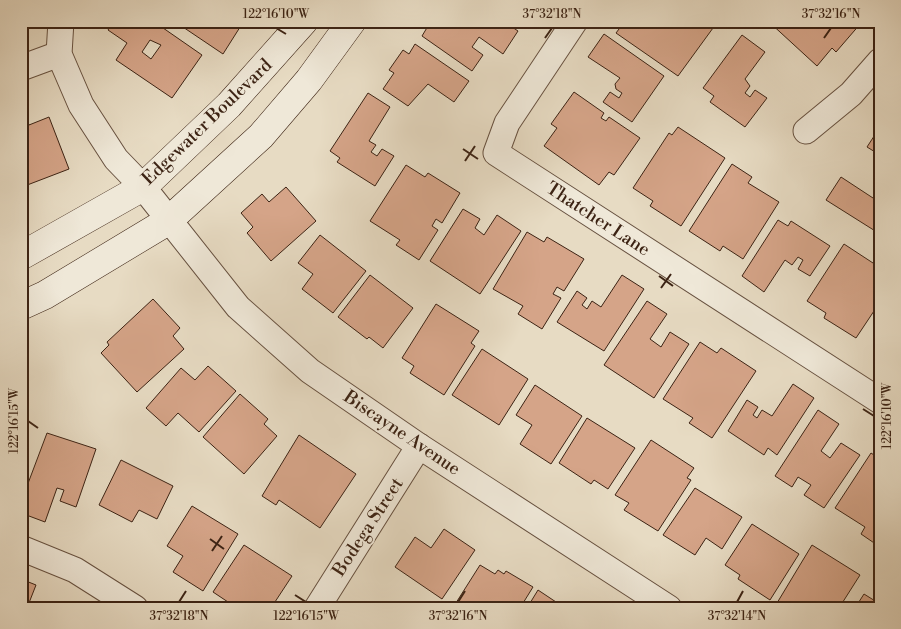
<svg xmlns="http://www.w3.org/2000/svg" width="901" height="629" font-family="'Libre Bodoni',serif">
	<rect width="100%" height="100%" fill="#e7dbc3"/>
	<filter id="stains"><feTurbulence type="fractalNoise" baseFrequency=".004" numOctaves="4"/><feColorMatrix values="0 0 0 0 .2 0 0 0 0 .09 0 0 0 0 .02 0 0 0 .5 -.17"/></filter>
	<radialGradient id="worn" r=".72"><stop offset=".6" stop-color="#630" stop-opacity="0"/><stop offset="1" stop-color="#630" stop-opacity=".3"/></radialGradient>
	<g fill="#d5a488" stroke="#3c2314" fill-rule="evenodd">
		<path d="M114 21H153L202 55 172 98 116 60 127 43 108 30ZM150 40 161 45 151 59 142 52Z"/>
		<path d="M174 21H237L242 24 223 54Z"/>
		<path d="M431 21 443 23 445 21H503L518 31 503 54 479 37 472 47 483 55 472 71 422 36Z"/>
		<path d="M625 21H646L655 28 660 21H703L713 28 678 76 616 33Z"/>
		<path d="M768 21H859L861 23 836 52 832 48 817 66Z"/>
		<path d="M604 34 664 76 632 122 603 102 610 92 619 98 622 93 616 89 615 84 620 78 588 57Z"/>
		<path d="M742 35 765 52 745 79 750 86 745 93 750 97 755 90 767 98 745 127 710 102 714 96 703 88Z"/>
		<path d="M415 44 469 81 454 102 428 84 408 106 383 89 394 73 389 70 403 50 409 54Z"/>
		<path d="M574 92 604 113 601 118 606 121 609 117 640 138 614 175 609 172 599 185 544 146 557 128 551 124Z"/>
		<path d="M368 93 390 107 369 141 376 145 371 152 377 156 382 149 394 156 375 186 337 162 340 158 330 151Z"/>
		<path d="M49 117 69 169 22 187 21 125 28 122 29 125Z"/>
		<path d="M678 127 725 158 681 226 650 206 653 201 633 188 669 133 672 135Z"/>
		<path d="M880 127V155L867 147Z"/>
		<path d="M732 164 752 177 748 183 779 202 743 259 723 246 720 251 689 231Z"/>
		<path d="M406 165 425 177 428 173 460 193 442 223 436 219 432 226 438 230 419 260 396 245 400 240 370 221Z"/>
		<path d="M841 177 873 198 878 190 880 191V234L826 200Z"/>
		<path d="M286 187 316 221 271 261 247 233 253 227 241 213 262 194 269 202Z"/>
		<path d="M463 209 480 219 475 228 484 235 497 215 521 231 480 294 430 261Z"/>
		<path d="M778 220 788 226 791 221 830 246 810 276 798 269 803 260 798 257 792 265 785 260 764 292 742 276Z"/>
		<path d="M527 232 544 242 547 237 584 259 564 291 557 287 553 294 561 298 542 329 518 314 523 306 493 289Z"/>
		<path d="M320 235 366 271 333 313 302 289 313 274 298 263Z"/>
		<path d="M844 244 873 263 877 257 880 259V302L856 338 824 318 826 313 807 301Z"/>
		<path d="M370 275 413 308 383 348 369 337 367 339 338 317Z"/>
		<path d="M622 275 644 289 604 351 557 322 577 291 587 298 582 305 587 309 592 301 601 307Z"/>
		<path d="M153 299 180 328 173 336 184 349 137 392 101 353 109 345 107 342Z"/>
		<path d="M647 301 667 314 650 339 661 347 670 332 689 344 654 398 604 365Z"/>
		<path d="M436 304 479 331 471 343 475 346 444 395 410 373 414 366 402 358Z"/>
		<path d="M700 342 717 353 721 348 756 371 712 438 689 423 693 418 663 399Z"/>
		<path d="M482 349 528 379 499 425 452 395Z"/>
		<path d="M208 366 236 391 199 432 178 413 166 426 146 408 181 368 195 380Z"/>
		<path d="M793 384 814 398 777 455 768 448 764 455 728 431 747 400 758 407 753 415 757 418 762 410 772 416Z"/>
		<path d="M535 385 582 416 551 464 520 444 532 425 516 415Z"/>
		<path d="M240 394 268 419 264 424 277 436 244 474 203 437Z"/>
		<path d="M818 410 839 424 821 451 830 458 841 443 860 455 824 508 804 495 811 485 798 477 792 487 775 476Z"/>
		<path d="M587 418 635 448 608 489 594 480 591 484 559 463Z"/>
		<path d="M47 433 96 449 76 507 60 501 64 490 57 488 45 522 21 513V502Z"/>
		<path d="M299 435 356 474 320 528 279 500 276 505 262 496Z"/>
		<path d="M651 440 694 468 687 478 691 480 658 531 624 510 629 503 615 495Z"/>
		<path d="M871 453 880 459V547L861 534 865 527 835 508Z"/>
		<path d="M121 460 173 486 157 519 139 510 132 522 99 505Z"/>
		<path d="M695 488 742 517 722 549 706 538 695 555 663 535Z"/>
		<path d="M192 506 238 534 203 591 173 572 183 556 167 546Z"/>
		<path d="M752 524 799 554 770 600 738 579 740 575 725 565Z"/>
		<path d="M444 529 475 550 442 599 395 567 415 537 431 548Z"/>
		<path d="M244 545 292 576 271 608H252L249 605 247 608H237L213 592Z"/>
		<path d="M812 545 860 575 839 608H774Z"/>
		<path d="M480 565 495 574 498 570 504 574 506 571 533 587 520 608 454 606Z"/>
		<path d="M21 579 36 585 27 608H21Z"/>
		<path d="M538 590 565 608H527Z"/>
		<path d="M864 594 880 604V608H855Z"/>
	</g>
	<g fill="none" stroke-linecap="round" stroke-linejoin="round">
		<g stroke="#675140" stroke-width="27">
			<g id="street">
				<path d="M61 21 59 54 81 105 116 159 143 187 238 307 310 371 419 446 669 608"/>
				<path d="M575 21 507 123 496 153 880 401"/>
				<path d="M21 68 59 54"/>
				<path d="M806 131 851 94 880 61"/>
				<path d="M21 548 75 570 135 608"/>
				<path d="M317 608 419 446"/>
			</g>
		</g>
		<g stroke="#3c2314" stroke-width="29">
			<g id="secondary">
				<path d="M21 256 143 187 229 105 304 21"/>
				<path d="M21 306 45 295 168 221 261 136 309 80 352 21"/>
			</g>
		</g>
		<use href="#street" stroke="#efe8d8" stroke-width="25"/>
		<use href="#secondary" stroke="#efe8d8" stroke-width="28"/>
	</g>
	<path fill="none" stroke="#3c2314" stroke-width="2" d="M276 28 286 34M545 38 552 28M824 38 831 28M463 149 478 159M465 161 475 146M659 276 673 286M661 288 671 274M863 409 874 416M28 421 38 428M210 539 224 549M212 551 222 536M295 595 306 602M179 602 186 591M458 602 465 591M737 602 743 591"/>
	<g text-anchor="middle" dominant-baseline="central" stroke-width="4" stroke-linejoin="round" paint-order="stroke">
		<g font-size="18" fill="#3c2314" stroke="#efe8d8">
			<text transform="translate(207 122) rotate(-44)">Edgewater Boulevard</text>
			<text transform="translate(598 219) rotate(33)">Thatcher Lane</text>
			<text transform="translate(402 433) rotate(34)">Biscayne Avenue</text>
			<text transform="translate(368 527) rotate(-57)">Bodega Street</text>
		</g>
	</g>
	<rect width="901" height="629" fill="none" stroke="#e7dbc3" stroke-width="55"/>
	<rect x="28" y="28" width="846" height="574" fill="none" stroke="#3c2314" stroke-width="2"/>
	<g font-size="12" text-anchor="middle" fill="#3c2314">
		<text x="276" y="18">122°16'10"W</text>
		<text x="552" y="18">37°32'18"N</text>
		<text x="831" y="18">37°32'16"N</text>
		<text transform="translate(887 416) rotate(-90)" y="4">122°16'10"W</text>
		<text transform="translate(14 421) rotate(-90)" y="4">122°16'15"W</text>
		<text x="179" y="620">37°32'18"N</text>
		<text x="306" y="620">122°16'15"W</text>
		<text x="458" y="620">37°32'16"N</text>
		<text x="737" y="620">37°32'14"N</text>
	</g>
	<rect width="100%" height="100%" filter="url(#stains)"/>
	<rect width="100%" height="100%" fill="url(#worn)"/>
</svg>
